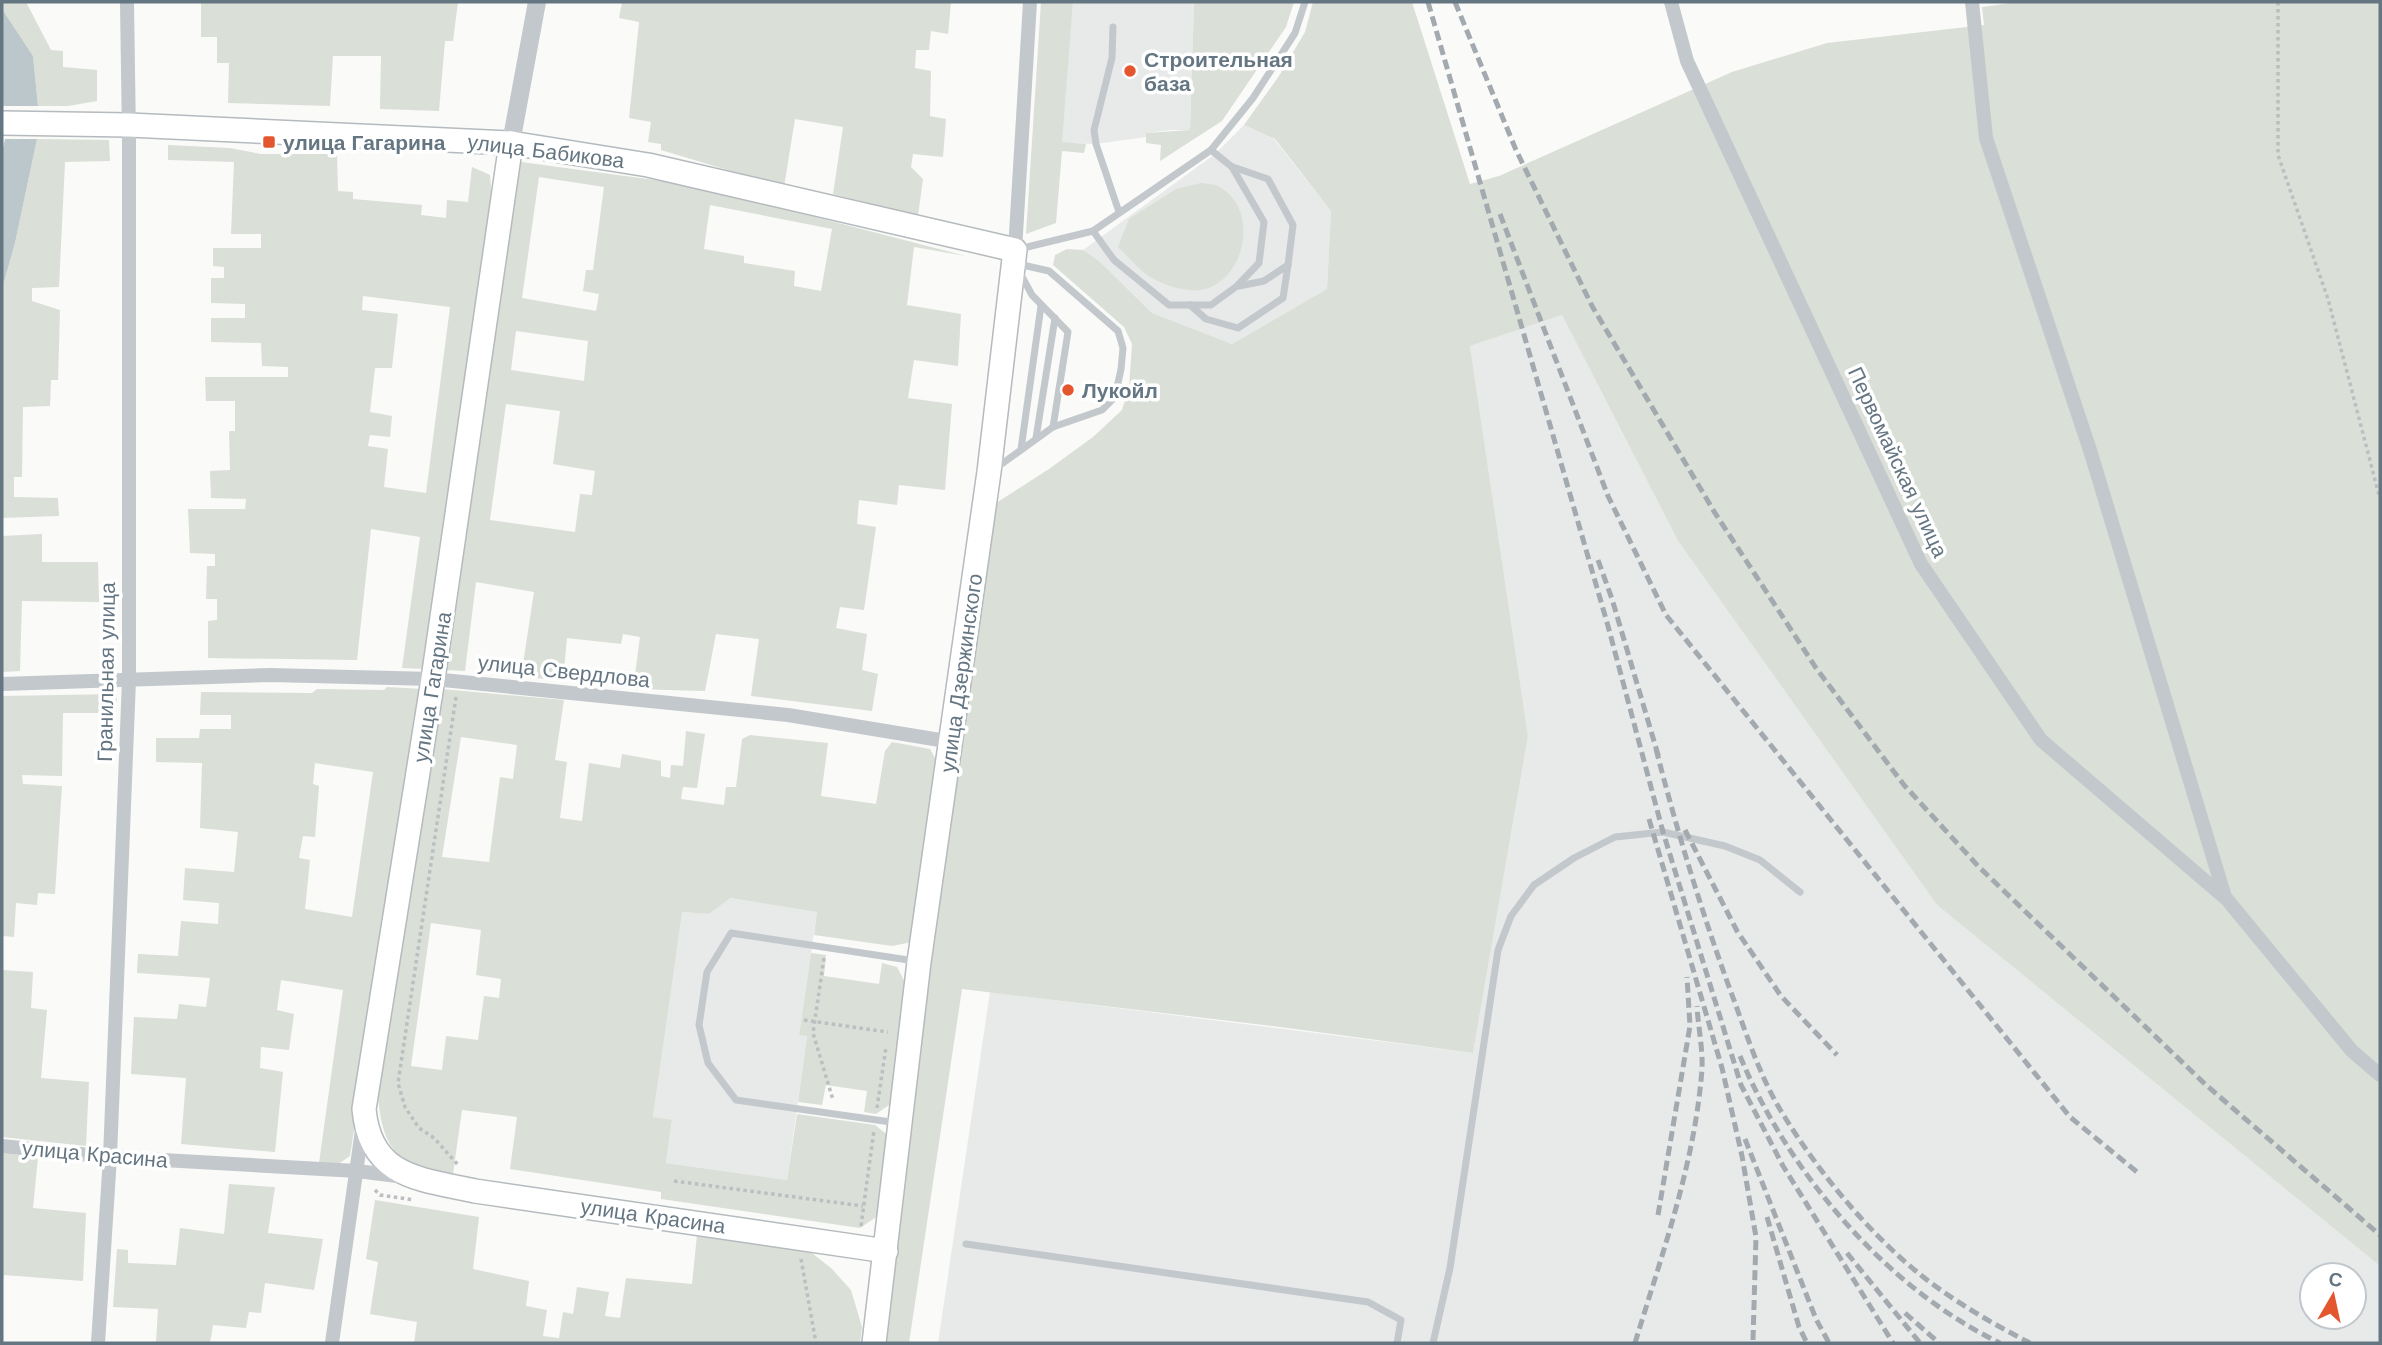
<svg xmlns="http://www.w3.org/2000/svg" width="2382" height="1345" font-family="'Work Sans',sans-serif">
	<rect width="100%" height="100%" fill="#fafaf8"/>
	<g fill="#e8e9e9" fill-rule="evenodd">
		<path d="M1073 2H1194L1190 130H1171L1146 133V137L1096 144 1061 143Z"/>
		<path d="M1244 125 1274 139 1331 211 1327 289 1232 344 1152 313 1098 260 1083 250 1215 154Z"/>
		<path d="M1562 315 1678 541 1937 905 2380 1266V1343H938L990 992 1473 1053 1528 736 1470 346ZM2312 1275H2354V1317H2312Z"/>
		<path d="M729 898 817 912 799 1034 807 1036 787 1180 666 1163 672 1121 653 1118 681 912 709 914Z"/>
	</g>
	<g fill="#dadfd7" fill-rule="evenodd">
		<path d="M2 2H26L51 50 63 51V67L97 70V101L68 106H38L33 56 2 9Z"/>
		<path d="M201 2H458L453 41H445L439 111 380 109 381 56H333L330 106 228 103 229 63H217V37H201Z"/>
		<path d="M622 2H951L948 34 931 31 929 50H916L915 68 931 71 930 116 946 119 943 157 913 154 911 167 923 179 918 216 833 194 843 127 795 119 784 187 661 150V144L648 142 651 122 629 118 639 22 619 18Z"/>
		<path d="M1041 2H1073L1062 142 1086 144 1084 153 1062 151 1056 223 1026 234Z"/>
		<path d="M1179 2H1294L1286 27 1222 121 1160 161 1161 145 1146 143V133L1190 130 1194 3Z"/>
		<path d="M1313 2H1412L1470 184 1499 176 1732 72 1827 43 1984 25 1982 7 2019 2H2380V1266L1937 905 1678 541 1562 315 1470 346 1528 736 1473 1053 1280 1027 962 989 909 1343H883L929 964 996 503 1049 469 1093 437 1122 410 1129 388 1132 344 1124 327 1053 265 1055 255 1067 249 1083 250 1098 260 1152 313 1232 344 1327 289 1331 211 1275 139 1244 125 1279 76 1305 32Z"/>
		<path d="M37 139 109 140 110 161 65 162 59 287 32 288V301L60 310 58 380H51L50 406 23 407 22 477H14V497L58 498 59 516 2 518V289L15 243Z"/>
		<path d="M168 145 230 148 261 154H337L338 191 353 192V199L422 205 421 215 446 218 447 200 468 202 472 167 490 175 492 198 425 669 402 668 420 537 371 529 357 660 208 658V621L217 620V599H206L207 566H215V554L190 553 188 509H245L246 499 211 498 210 471 230 470 229 431H235V401H206L205 377H288V367L262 366 261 343 211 342V318H245V304L211 303V278H224V267L213 266V248H261V234H231L234 162 168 160ZM363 296 450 307 426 493 384 487 388 449 368 446 370 435 390 437 392 416 370 412 375 368H392L398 314 362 310Z"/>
		<path d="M521 162 692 185 966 256 914 247 907 305 961 314 958 366 914 360 908 398 952 404 945 490 899 485 897 505 859 500 857 524 876 527 864 610 840 607 836 628 867 634 862 670 878 674 872 711 751 696 759 639 716 634 705 691 633 689 640 637 623 634 621 644 567 638 563 680 521 677 534 592 476 582 465 671 446 670ZM539 177 604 187 593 270H586L583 291 599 294 596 311 522 298ZM710 205 832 229 821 291 794 286 795 271 744 263V256L704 249ZM516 331 588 341 584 381 511 370ZM506 404 560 411 553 464 595 471 592 495 580 494 575 532 490 520Z"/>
		<path d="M1201 183C1208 184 1216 184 1221 188 1260 211 1245 282 1201 290 1187 292 1166 286 1154 279 1141 273 1129 257 1118 247L1129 219 1176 189Z"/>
		<path d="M42 534V562H98L99 602 22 601 20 671 2 672V536Z"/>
		<path d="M387 687 422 689 350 1156 337 1165 319 1163 343 990 281 980 277 1010 294 1014 289 1050 261 1047 260 1068 283 1072 275 1152 181 1144 186 1078 131 1074 134 1017 177 1019 179 1004 206 1007 210 978 137 973 138 954 178 956 181 921 218 924 219 903 183 900 185 868 234 872 238 832 200 828 202 763 156 762V738H199L200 729H231V715H200L201 692 312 693 317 689 384 690ZM315 763 373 772 352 917 305 909 310 860 299 858 303 836 315 837 319 786 313 784Z"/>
		<path d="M442 689 564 700 555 760 567 762 560 818 582 821 589 763 620 768 622 754 661 761V776L670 778 671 765 683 766 686 731 705 734 697 788 683 787 681 799 724 805 726 787H736L742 739 750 735 828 743 821 796 876 804 885 751 892 742 930 749 938 763 912 942 892 946 814 935 817 912 730 898 709 914 682 912 653 1117 672 1120 666 1163 787 1180 797 1114 875 1125 890 1137 879 1215 860 1228 661 1199V1192L510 1169 517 1117 462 1110 453 1174C399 1166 383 1152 378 1097ZM461 737 517 745 513 779 500 777 489 862 442 857ZM431 923 481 930 476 975 501 979 499 998 484 996 478 1040 446 1036 442 1070 411 1066Z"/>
		<path d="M117 694 116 713H63L62 776 22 775 23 784 62 786 55 894 38 893 37 905 16 903 14 937 3 936 2 944V696Z"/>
		<path d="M811 953 826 955 824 976 879 984 882 963 897 967 909 990 895 1101 876 1114 864 1112 867 1091 826 1085 822 1105 798 1102 807 1036 799 1035Z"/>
		<path d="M2 970 33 972 31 1008 47 1010 41 1078 89 1082 86 1146 2 1137Z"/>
		<path d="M2 1153 38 1157 33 1208 86 1213 83 1281 4 1275 2 1288Z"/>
		<path d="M229 1184 275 1187 268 1233 323 1239 314 1290 265 1283 261 1313 249 1312 246 1328 213 1325 210 1343H156L158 1309 113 1307 117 1249 128 1250V1263L176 1265 180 1228 224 1234Z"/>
		<path d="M375 1200 479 1217 473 1269 529 1281 526 1306 547 1310 543 1336 559 1338 563 1312 573 1314 577 1287 609 1292 605 1316 620 1318 626 1278 692 1284 697 1235 808 1250 831 1268 851 1290 862 1327 860 1343H414L417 1322 370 1314 378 1262 366 1259Z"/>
	</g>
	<path fill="#bbc7cb" d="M2 9 33 56 38 106 37 139 15 243 2 289V153L5 139 2 81Z"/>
	<path fill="#fafaf8" d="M2 106H42L41 139H2Z"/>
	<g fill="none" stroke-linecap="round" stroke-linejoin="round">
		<g stroke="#b5babe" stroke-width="26">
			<g id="primary">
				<path d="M2 123 129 125 511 143 648 165 1015 250 989 472 919 962 874 1343"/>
				<path d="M511 143 433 679 364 1109C370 1177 419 1179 475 1191L886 1251"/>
			</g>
		</g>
		<g stroke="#bbbfc2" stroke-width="3.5" stroke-dasharray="3.5 3.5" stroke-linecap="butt">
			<path d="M2278 2V155L2328 299 2380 499"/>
			<path d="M456 697 398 1083 405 1107 419 1128 434 1138 459 1166"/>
			<path d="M824 958 813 1033 833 1100"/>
			<path d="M804 1020 888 1032"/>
			<path d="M877 1108 886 1047"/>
			<path d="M674 1181 863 1206"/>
			<path d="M375 1190 380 1195 414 1200"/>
			<path d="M861 1226 874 1130"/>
			<path d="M801 1259 816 1343"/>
		</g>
		<g stroke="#c3c8cc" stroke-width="7">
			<path d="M1113 27 1112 58 1094 130 1096 144 1119 212"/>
			<path d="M1233 167 1268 179 1293 225 1288 265 1264 281 1239 286"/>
			<path d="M1093 231 1114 260 1169 305H1211L1237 286 1259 263 1264 222 1232 167 1211 150"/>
			<path d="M1019 249 1093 231 1211 150 1253 98 1295 33 1305 2"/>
			<path d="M1020 273 1032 295 1068 332 1053 427"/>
			<path d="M1190 305 1206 319 1238 328 1283 298 1288 265"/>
			<path d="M1036 438 1055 318"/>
			<path d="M1021 449 1041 306"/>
			<path d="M996 468 1053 427 1102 410 1115 397 1121 369 1123 348 1118 331 1049 271 1018 264"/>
			<path d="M898 1123 736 1100 708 1063 699 1025 707 972 731 933 915 961"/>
			<path d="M966 1244 1368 1302 1401 1320 1397 1343"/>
			<path d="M1433 1343 1450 1268 1498 950 1511 916 1534 885 1574 858 1615 837 1663 832 1725 846 1760 860 1800 892"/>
		</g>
		<g stroke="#c3c8cc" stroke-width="14">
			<path d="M1671 2 1687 61 1921 564 2041 740 2224 897"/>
			<path d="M1972 2 1986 138 2090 450 2225 897 2352 1051 2380 1075"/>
			<path d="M1015 250 1030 2"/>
			<path d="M2 684 270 675 433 679 788 715 952 742"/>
			<path d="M2 1146 110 1157 357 1171 405 1177"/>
			<path d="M98 1343 110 1157 129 680V137L127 2"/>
			<path d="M332 1343 363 1123"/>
		</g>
		<path stroke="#c3c8cc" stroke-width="18" d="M511 143 537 2"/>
		<use href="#primary" stroke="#fff" stroke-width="23"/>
		<g stroke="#a2aab0" stroke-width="5" stroke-dasharray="10 5" stroke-linecap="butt">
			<path d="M1428 2 1608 626 1663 832 1741 1085 1783 1166 1893 1343"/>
			<path d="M1455 2 1516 150 1592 306 1715 513 1816 668 1904 785 1979 867 2206 1085 2380 1235"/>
			<path d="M1500 214 1608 496 1666 615 2070 1117 2137 1172"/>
			<path d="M1598 560 1612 599 1659 758"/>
			<path d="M1656 749C1678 835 1704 920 1735 1003 1748 1039 1761 1078 1781 1111 1816 1169 1868 1233 1922 1276 1955 1302 1993 1324 2030 1343"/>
			<path d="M1649 819 1722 1068 1742 1156 1756 1237 1753 1340"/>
			<path d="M1685 830 1737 931 1781 996 1837 1055"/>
			<path d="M1740 1056C1788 1172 1886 1288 2000 1343"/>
			<path d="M1745 1139 1816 1319 1829 1343"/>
			<path d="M1658 1215 1690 1026 1687 977"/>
			<path d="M1767 1217 1799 1327 1807 1343"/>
			<path d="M1847 1253 1920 1343"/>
			<path d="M1905 1313 1939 1343"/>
			<path d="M1635 1343C1662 1254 1695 1163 1702 1069 1703 1049 1698 1026 1697 1006"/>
		</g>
	</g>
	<g fill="#e4572e" stroke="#fff" stroke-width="2.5">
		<circle cx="1130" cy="71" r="7"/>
		<rect x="262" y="135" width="14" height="14" rx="3.5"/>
		<circle cx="1068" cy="390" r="7"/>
	</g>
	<g text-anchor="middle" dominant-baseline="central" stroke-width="7" stroke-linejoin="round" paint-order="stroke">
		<g font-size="21" font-weight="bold" fill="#657683" stroke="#fff" text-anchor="start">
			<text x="1144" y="59">Строительная<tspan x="1144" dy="24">база</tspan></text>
			<text x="283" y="142">улица Гагарина</text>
			<text x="1082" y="390">Лукойл</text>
		</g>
		<g font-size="21" fill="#657683" stroke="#fff">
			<text transform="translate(546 151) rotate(7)">улица Бабикова</text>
			<text transform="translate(1898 462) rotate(65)">Первомайская улица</text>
			<text transform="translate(564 671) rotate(6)">улица Свердлова</text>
			<text transform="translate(106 672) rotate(-89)">Гранильная улица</text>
			<text transform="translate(961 673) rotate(-82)">улица Дзержинского</text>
			<text transform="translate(432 687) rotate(-81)">улица Гагарина</text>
			<text transform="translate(95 1154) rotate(5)">улица Красина</text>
			<text transform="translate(653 1216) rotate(8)">улица Красина</text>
		</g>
	</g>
	<rect width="2382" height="1345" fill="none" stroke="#657683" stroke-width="7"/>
	<g transform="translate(2333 1296) rotate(9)"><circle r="33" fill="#ffffff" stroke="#c1c8cd" stroke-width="2"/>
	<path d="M0-5L12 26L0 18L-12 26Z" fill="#e4572e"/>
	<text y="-10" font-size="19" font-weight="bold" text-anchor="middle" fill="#657683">С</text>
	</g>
</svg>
